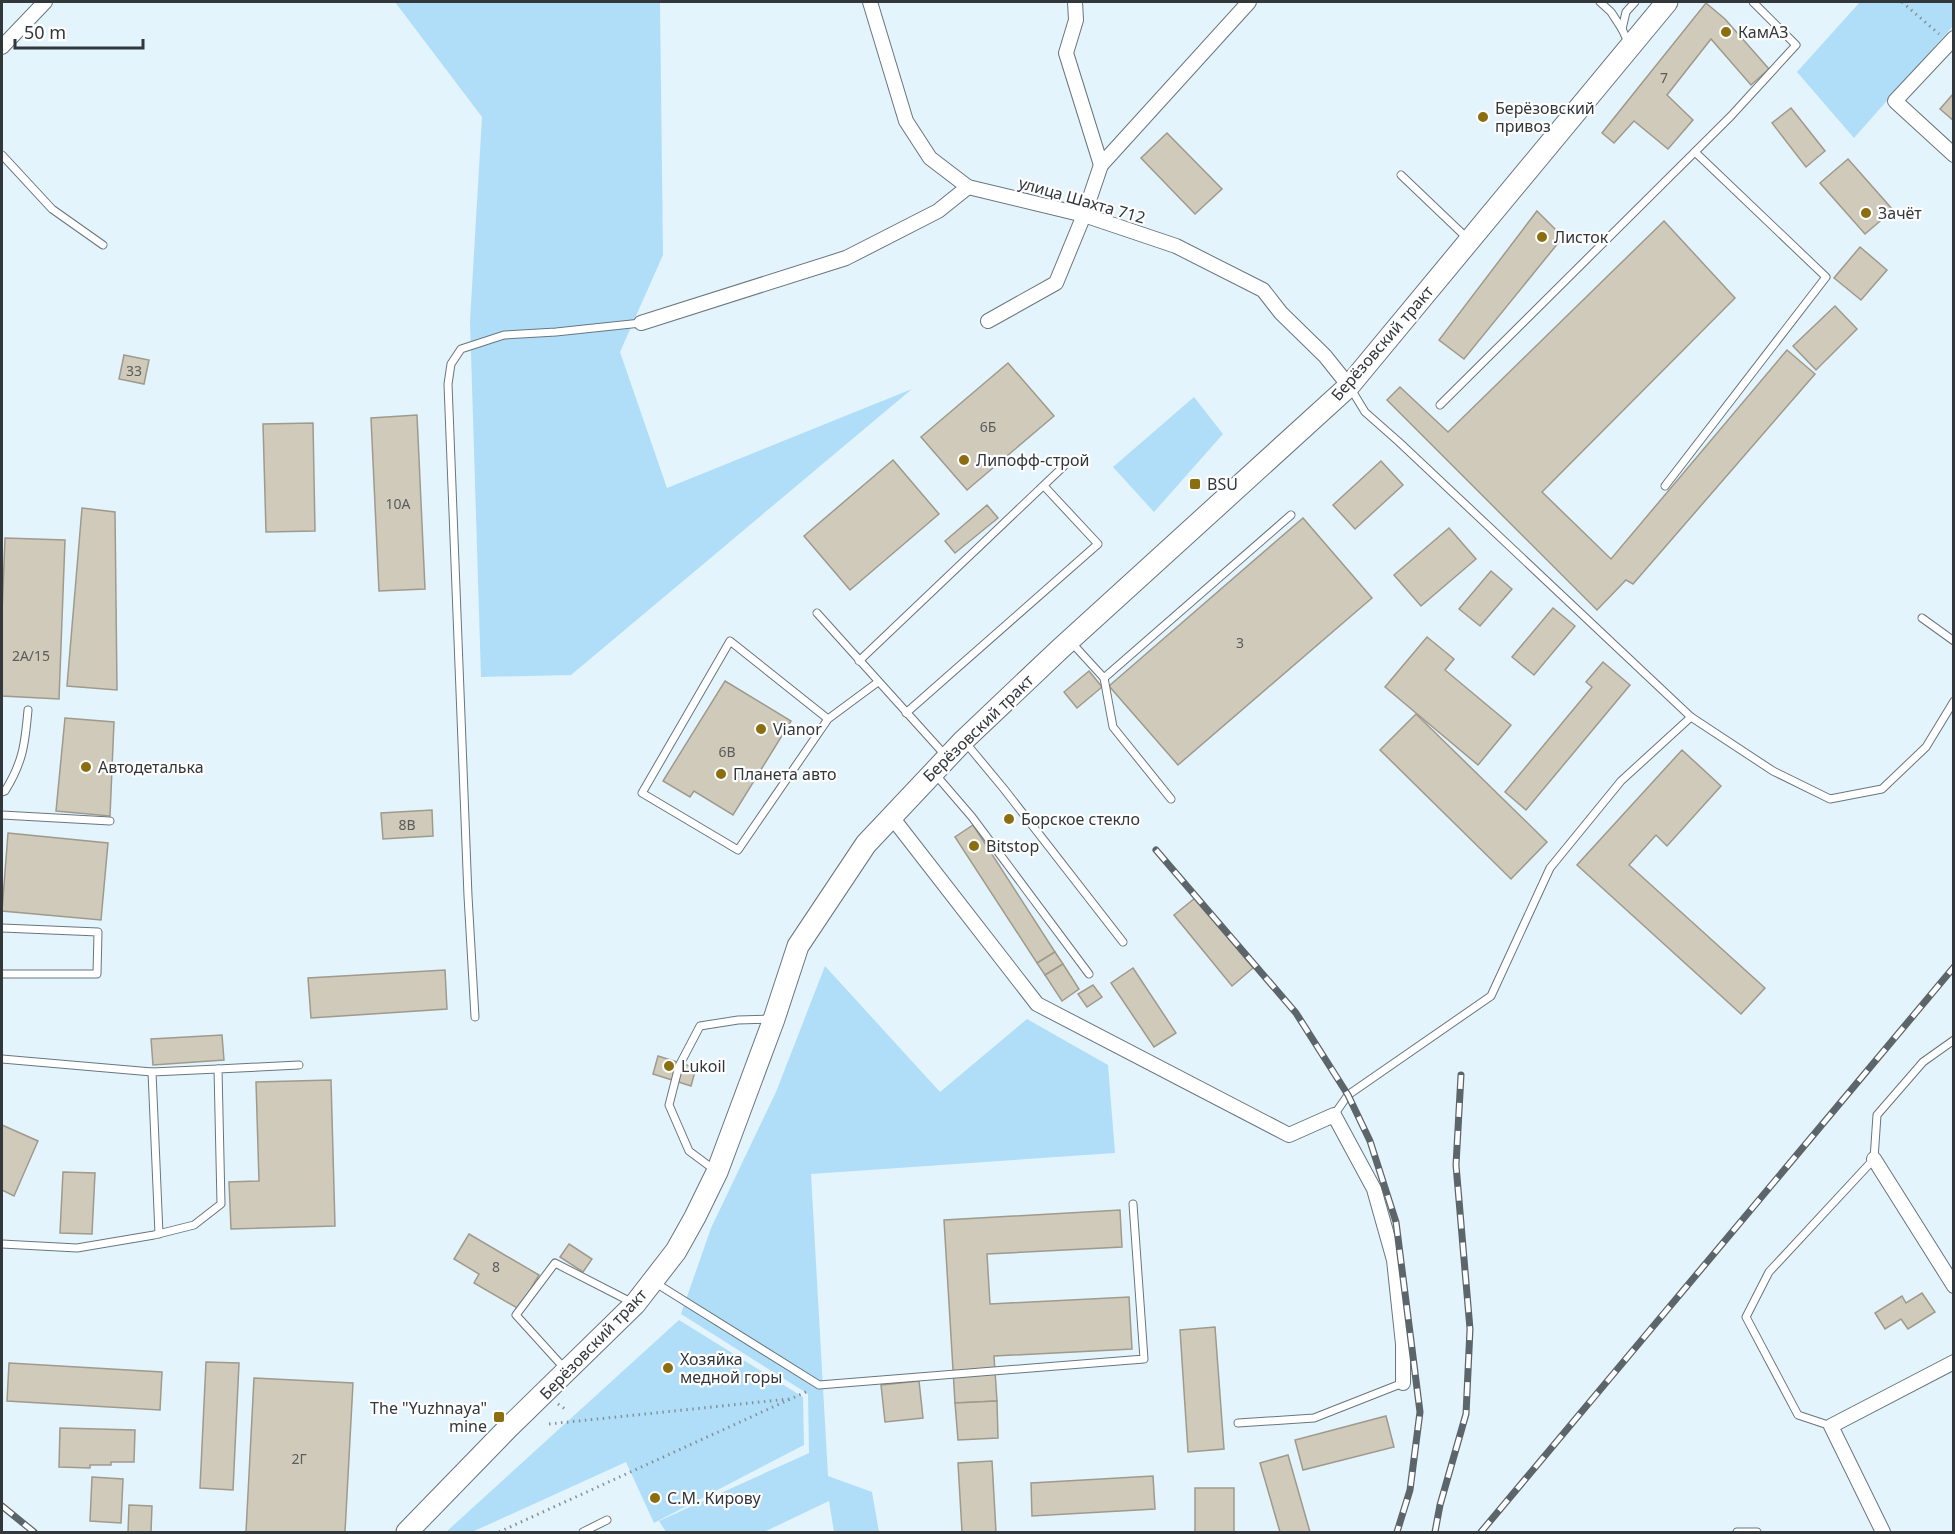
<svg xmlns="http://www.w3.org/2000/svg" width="1955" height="1534" font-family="'Noto Sans',sans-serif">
	<rect width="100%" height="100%" fill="#e4f4fd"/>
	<g fill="#b0def8">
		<path d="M395 2H660L663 255 620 352 667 488 912 389 571 675 481 677 470 321 482 117Z"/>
		<path d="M1860 2H1953V26L1854 138 1797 72Z"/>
		<path d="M1194 397 1223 434 1154 512 1113 467Z"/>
		<path d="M825 966 940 1092 1027 1019 1108 1065 1115 1153 811 1174 828 1476 872 1492 879 1532H834L829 1501 764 1532H666L659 1521 809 1453 808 1394 681 1314 711 1228 776 1092Z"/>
		<path d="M679 1320 803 1397 804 1445 654 1523 626 1462 472 1532H446Z"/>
	</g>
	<g fill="#d0cabb" stroke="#9f9a8c" stroke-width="1.5">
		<path d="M1706 3 1725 19 1769 69 1751 85 1711 39 1667 95 1693 120 1668 149 1634 121 1614 143 1602 133Z"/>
		<path d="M1953 94H1954V121L1940 109Z"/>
		<path d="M1791 108 1825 151 1806 167 1772 123Z"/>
		<path d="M1167 133 1222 189 1195 214 1141 158Z"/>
		<path d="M1848 159 1893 210 1865 234 1820 183Z"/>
		<path d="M1537 211 1563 237 1464 359 1439 340Z"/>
		<path d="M1664 221 1735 298 1542 492 1611 559 1787 350 1815 374 1633 584 1626 580 1597 610 1387 400 1400 387 1448 432Z"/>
		<path d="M1860 247 1887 270 1861 300 1834 278Z"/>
		<path d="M1835 306 1857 329 1816 370 1793 346Z"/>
		<path d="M124 355 149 360 144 384 119 379Z"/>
		<path d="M1008 363 1054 416 967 490 921 437Z"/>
		<path d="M417 415 425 589 379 591 371 418Z"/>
		<path d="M313 423 315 531 266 532 263 424Z"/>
		<path d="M893 460 939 514 850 590 804 536Z"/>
		<path d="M1381 461 1403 485 1355 529 1333 505Z"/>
		<path d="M987 505 998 518 955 553 945 541Z"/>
		<path d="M82 508 115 512 117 690 67 686Z"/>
		<path d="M1303 518 1372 598 1178 765 1109 686Z"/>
		<path d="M1449 528 1476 559 1421 606 1394 575Z"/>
		<path d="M5 538 65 540 59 699 2 696V614Z"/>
		<path d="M1491 571 1512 589 1480 626 1459 609Z"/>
		<path d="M1553 608 1575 626 1534 675 1512 657Z"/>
		<path d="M1427 637 1454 659 1445 670 1511 725 1478 765 1385 687Z"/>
		<path d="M1603 662 1630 685 1526 810 1505 792 1592 687 1586 682Z"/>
		<path d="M1089 671 1102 687 1077 708 1064 692Z"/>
		<path d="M725 681 791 721 733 815 694 791 690 797 663 781Z"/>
		<path d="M1416 714 1547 842 1511 879 1380 750Z"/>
		<path d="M65 718 114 722 110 816 56 811Z"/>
		<path d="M1682 750 1721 786 1667 846 1656 835 1629 865 1765 988 1741 1014 1577 865Z"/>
		<path d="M432 810 433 836 383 839 381 813Z"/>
		<path d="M973 825 1055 952 1037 963 955 837Z"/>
		<path d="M8 833 108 843 101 920 2 911Z"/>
		<path d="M1195 898 1253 968 1232 986 1174 915Z"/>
		<path d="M1055 952 1063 964 1045 975 1037 963Z"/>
		<path d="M1063 964 1079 989 1062 1001 1045 975Z"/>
		<path d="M1133 968 1176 1033 1154 1047 1111 983Z"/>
		<path d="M445 970 447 1009 311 1018 308 978Z"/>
		<path d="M1093 985 1102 997 1087 1007 1078 994Z"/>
		<path d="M222 1035 224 1060 153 1065 151 1039Z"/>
		<path d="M658 1056 696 1068 691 1086 653 1074Z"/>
		<path d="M331 1080 335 1226 231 1229 229 1182 259 1181 256 1082Z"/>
		<path d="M2 1125 38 1141 14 1196 2 1190Z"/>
		<path d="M63 1172 95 1173 92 1234 60 1233Z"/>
		<path d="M1120 1210 1122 1247 987 1254 990 1304 1129 1297 1132 1349 994 1356 997 1401 955 1403 944 1220Z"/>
		<path d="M469 1234 539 1275 519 1309 474 1283 479 1274 454 1259Z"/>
		<path d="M569 1244 592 1259 583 1272 560 1257Z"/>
		<path d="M1922 1293 1935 1312 1908 1329 1901 1319 1885 1329 1875 1313 1902 1296 1906 1303Z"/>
		<path d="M1215 1327 1224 1449 1188 1452 1180 1330Z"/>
		<path d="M206 1362 239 1363 233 1490 200 1488Z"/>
		<path d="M9 1363 162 1372 160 1410 7 1401Z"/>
		<path d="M254 1378 353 1383 345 1532H246Z"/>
		<path d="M919 1381 923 1418 885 1422 881 1385Z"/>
		<path d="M997 1401 998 1438 958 1440 955 1403Z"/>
		<path d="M1386 1416 1394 1447 1303 1470 1295 1440Z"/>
		<path d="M60 1428 135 1430 134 1462H111V1465H90V1468L59 1467Z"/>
		<path d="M1288 1455 1310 1532H1280L1260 1463Z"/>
		<path d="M992 1461 996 1532H962L958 1463Z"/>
		<path d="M1153 1476 1155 1509 1032 1516 1031 1483Z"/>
		<path d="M92 1477 123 1479 121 1523 90 1521Z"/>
		<rect x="1195" y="1488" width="39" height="44"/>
		<path d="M129 1505 152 1506 151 1532H128Z"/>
	</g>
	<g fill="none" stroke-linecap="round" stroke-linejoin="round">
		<g stroke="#68767e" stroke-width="9">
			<g id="lane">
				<path d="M1600 2 1611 12 1622 29"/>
				<path d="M1629 44 1622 29 1626 12 1635 2"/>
				<path d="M2 155 52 209 103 245"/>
				<path d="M1401 175 1467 238"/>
				<path d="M1440 405 1731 116 1796 45 1753 2"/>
				<path d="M1665 486 1826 277 1695 152"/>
				<path d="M817 613 945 755"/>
				<path d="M1922 618 1954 641"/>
				<path d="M1071 642 1104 678 1291 515"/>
				<path d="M859 661 1064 466"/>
				<path d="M1104 678 1113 727 1171 799"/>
				<path d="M906 713 1098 544 1044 486"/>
				<path d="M1691 717 1773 771 1830 799 1882 789 1926 747 1954 701"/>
				<path d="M828 719 730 641 642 793 738 850 828 719 878 682"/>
				<path d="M965 742 1004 789 1123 942"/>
				<path d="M935 774 972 817 1089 974"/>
				<path d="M2 792 5 791C23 762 25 744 28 710"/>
				<path d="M2 815 110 821"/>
				<path d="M2 928 98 932 97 974H2"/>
				<path d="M475 1017 468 896 448 384 451 364 461 349 504 335 556 332 641 323"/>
				<path d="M2 1059 152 1072"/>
				<path d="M1334 1115 1348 1095 1491 996 1550 868 1621 781 1691 717 1399 442 1365 412 1351 389"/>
				<path d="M716 1171 689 1151 669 1105 679 1066 700 1026 738 1020 771 1019"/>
				<path d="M159 1234 152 1072 218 1069"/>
				<path d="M2 1244 77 1248 154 1235 194 1225 221 1204 218 1069 299 1065"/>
				<path d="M654 1282 819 1385 1144 1359 1133 1204"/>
				<path d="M565 1369 516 1315 555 1263 633 1303"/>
				<path d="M1238 1423 1314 1418 1403 1383"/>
				<path d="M1831 1426 1798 1415 1746 1317 1769 1272 1874 1159 1877 1115 1923 1062 1954 1040"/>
				<path d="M583 1532 607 1520"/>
				<path d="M1737 1532H1757"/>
			</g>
		</g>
		<g stroke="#68767e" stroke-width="16">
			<g id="street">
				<path d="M870 2 906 121 930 158 968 187 1084 215 1176 246 1263 290 1281 313 1325 356 1349 386"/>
				<path d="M1075 2 1076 20 1066 53 1101 165"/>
				<path d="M1954 38 1895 101 1954 155"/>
				<path d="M2 47 45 2"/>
				<path d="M988 321 1056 283 1084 215 1101 165 1249 2"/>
				<path d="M641 323 846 258 938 211 968 187"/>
				<path d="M891 816 1037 1004 1289 1135 1334 1115 1374 1189 1394 1260 1403 1344V1383"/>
				<path d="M1874 1159 1954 1286"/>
				<path d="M1883 1532 1831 1426 1954 1362"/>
			</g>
		</g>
		<g stroke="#68767e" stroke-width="23">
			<path id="primary" d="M407 1532 509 1427 635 1304 676 1251 695 1217 717 1172 774 1019 798 946 866 844 964 740 1060 649 1349 386 1667 2"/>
		</g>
		<g stroke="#869197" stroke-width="3" stroke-dasharray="1.5 4.5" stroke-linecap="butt">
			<path d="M1902 2 1939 34"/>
			<path d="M558 1404 565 1409"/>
			<path d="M549 1424 789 1399"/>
			<path d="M499 1532 808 1391"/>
		</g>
		<use href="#lane" stroke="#fff" stroke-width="7"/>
		<use href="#street" stroke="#fff" stroke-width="14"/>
		<use href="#primary" stroke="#fff" stroke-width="21"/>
		<g stroke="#5c656a" stroke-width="7">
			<g id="rail">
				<path d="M1156 850 1296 1013 1348 1095 1370 1141 1396 1222 1420 1412 1410 1490 1397 1532"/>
				<path d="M2 1506 34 1532"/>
				<path d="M1435 1532 1440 1505 1466 1414 1470 1329 1456 1165 1461 1075"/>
				<path d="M1481 1532 1954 967"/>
			</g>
		</g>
		<use href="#rail" stroke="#fefefe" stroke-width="4.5" stroke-dasharray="14" stroke-linecap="butt"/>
	</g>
	<g fill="#8b6e0f" stroke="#fefefe" stroke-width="2">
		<circle cx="1726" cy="32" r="6"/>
		<circle cx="1483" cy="117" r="6"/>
		<circle cx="1866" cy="213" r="6"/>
		<circle cx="1542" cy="237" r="6"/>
		<circle cx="964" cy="460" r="6"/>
		<rect x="1189" y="478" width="12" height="12" rx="3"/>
		<circle cx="761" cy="729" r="6"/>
		<circle cx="86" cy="767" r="6"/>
		<circle cx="721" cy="774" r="6"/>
		<circle cx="1009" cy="819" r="6"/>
		<circle cx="974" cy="846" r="6"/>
		<circle cx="669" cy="1066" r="6"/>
		<circle cx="668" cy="1368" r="6"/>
		<rect x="493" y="1411" width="12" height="12" rx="3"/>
		<circle cx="655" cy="1498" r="6"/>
	</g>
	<g text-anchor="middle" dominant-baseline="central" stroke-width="4.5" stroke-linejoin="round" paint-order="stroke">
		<g font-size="14" fill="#595c5b">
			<text x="1664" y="77">7</text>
			<text x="134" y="370">33</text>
			<text x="988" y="426">6Б</text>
			<text x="398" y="503">10А</text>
			<text x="1240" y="642">3</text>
			<text x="31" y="655">2А/15</text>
			<text x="727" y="751">6В</text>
			<text x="407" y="824">8В</text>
			<text x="496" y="1266">8</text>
			<text x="299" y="1458">2Г</text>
		</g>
		<g font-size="16" fill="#31373b" stroke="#fefefe" text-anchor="start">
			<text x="1738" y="32">КамАЗ</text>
			<text x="1495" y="108">Берёзовский<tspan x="1495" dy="18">привоз</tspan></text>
			<text x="1878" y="213">Зачёт</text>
			<text x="1554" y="237">Листок</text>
			<text x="976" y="460">Липофф-строй</text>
			<text x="1207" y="484">BSU</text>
			<text x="773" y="729">Vianor</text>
			<text x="98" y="767">Автодеталька</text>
			<text x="733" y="774">Планета авто</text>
			<text x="1021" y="819">Борское стекло</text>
			<text x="986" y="846">Bitstop</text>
			<text x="681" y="1066">Lukoil</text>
			<text x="680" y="1359">Хозяйка<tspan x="680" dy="18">медной горы</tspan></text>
			<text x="487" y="1408" text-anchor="end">The "Yuzhnaya"<tspan x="487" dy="18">mine</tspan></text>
			<text x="667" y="1498">С.М. Кирову</text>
		</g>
		<g font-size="16" fill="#31373b" stroke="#fefefe">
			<text transform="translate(1082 200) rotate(16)">улица Шахта 712</text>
			<text transform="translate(1382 343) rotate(-49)">Берёзовский тракт</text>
			<text transform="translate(978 728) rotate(-44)">Берёзовский тракт</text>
			<text transform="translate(593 1344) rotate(-46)">Берёзовский тракт</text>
		</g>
	</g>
	<rect width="1955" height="1534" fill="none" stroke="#31373b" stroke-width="6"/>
	<path d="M15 39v9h128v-9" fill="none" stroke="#31373b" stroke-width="3"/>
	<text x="24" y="39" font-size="18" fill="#31373b" stroke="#fefefe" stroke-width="4.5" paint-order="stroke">50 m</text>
</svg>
